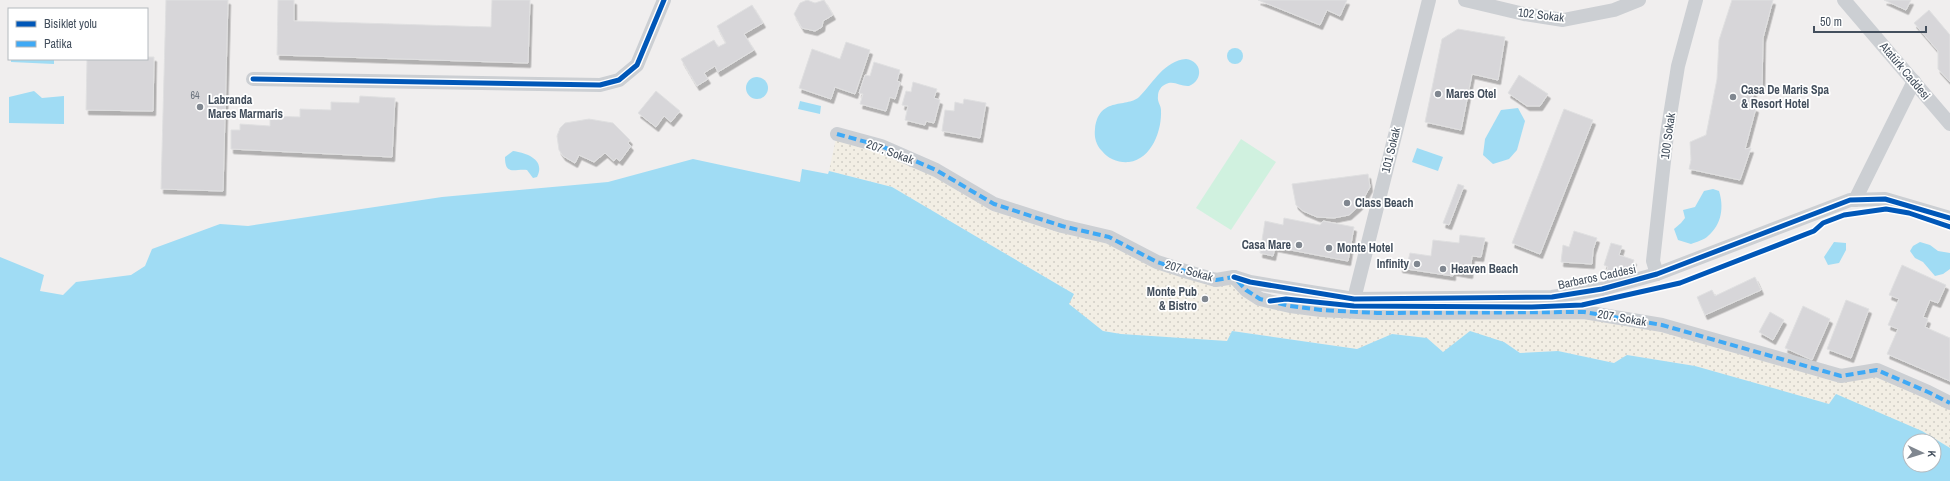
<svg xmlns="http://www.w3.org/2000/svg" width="1950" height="481" font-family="'Archivo Narrow',sans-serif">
	<defs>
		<pattern id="sand-dots" width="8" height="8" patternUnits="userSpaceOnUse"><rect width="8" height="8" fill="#f2eee4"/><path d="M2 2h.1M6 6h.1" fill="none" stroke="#d1cec6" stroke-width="1.8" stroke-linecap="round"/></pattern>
		<filter id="shadow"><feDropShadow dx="2.5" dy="4.5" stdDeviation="0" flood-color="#0004"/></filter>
	</defs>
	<rect width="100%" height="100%" fill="#f0eeee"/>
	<path fill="url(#sand-dots)" d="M837 134 881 146 994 204 1062 226 1157 262 1234 277 1246 290 1290 306 1584 312 1841 376 1877 370 1950 403V448L1921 431 1695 366 1627 355 1614 363 1558 351 1520 353 1504 342 1443 352 1427 338 1392 334 1357 349 1232 331 1227 342 1121 334 1103 331 1068 304 1074 294 892 187 829 171Z"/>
	<path fill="#d0f1df" d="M1241 139 1276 162 1231 230 1196 208Z"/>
	<g fill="#a0dcf4" fill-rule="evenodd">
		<circle cx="1235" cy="56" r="8"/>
		<path d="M11 59H54V64L11 62Z"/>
		<path d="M1186 59C1202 61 1204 80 1189 86 1181 87 1174 80 1166 84 1161 86 1158 91 1158 96 1157 102 1161 105 1161 110 1162 130 1152 159 1129 162 1119 163 1108 159 1102 151 1096 145 1094 137 1095 129 1099 95 1128 109 1140 96 1154 82 1164 61 1186 59Z"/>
		<circle cx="757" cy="88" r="11"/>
		<path d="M34 91 42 98 64 96V124L9 123V97Z"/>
		<path d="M800 101 821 106 820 114 798 109Z"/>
		<path d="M1518 108 1525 121 1517 150 1509 159 1493 164 1483 155 1485 139 1501 110Z"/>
		<path d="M1417 148 1443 157 1438 171 1412 162Z"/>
		<path d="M513 151C526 153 546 159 537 177L533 178 527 170C516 168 505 177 505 157Z"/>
		<path d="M693 159 800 182 802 169 828 174 829 171 892 187 1074 294 1069 304 1103 331 1121 334 1227 341 1232 331 1357 349 1392 334 1427 338 1443 352 1470 331 1504 342 1520 353 1558 351 1614 363 1627 355 1695 366 1829 404 1836 394 1922 431 1950 448V481H0V257L44 275 40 291 63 295 76 282 131 275 145 266 152 249 220 224 248 226 442 197 608 182ZM1910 441H1934V465H1910Z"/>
		<path d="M1713 189 1719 191C1724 207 1722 224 1708 236 1704 240 1696 242 1691 244L1678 240 1674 229 1681 223 1685 218 1683 210 1695 207 1704 191Z"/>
		<path d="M1834 242 1846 243V250L1839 263 1828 265 1824 257Z"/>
		<path d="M1920 242 1930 245 1938 251 1950 253V269L1943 274 1935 276 1923 262 1915 258 1910 251 1913 246Z"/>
	</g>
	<g fill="#d7d6d9" stroke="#e0e0e1" filter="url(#shadow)">
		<path d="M166 0H228L223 191 161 189Z"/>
		<path d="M278 0H294V21L491 27 492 0H530L528 63 277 55Z"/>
		<path d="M807 0 815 3 824 0 833 15 823 21 822 27 815 31 802 28 794 14 800 3Z"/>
		<path d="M1258 0H1347L1340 16 1327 10 1320 25Z"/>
		<path d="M1732 0H1773L1763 38 1762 88H1755L1750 106 1756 108 1745 149 1751 148 1740 180 1689 169 1691 160 1690 142 1706 135 1717 79 1719 40Z"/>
		<path d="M1884 0H1911L1906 10Z"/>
		<path d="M752 5 763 23 744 34 754 50 718 72 715 66 704 73 708 79 697 86 681 59 714 40 718 47 726 43 717 26Z"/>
		<path d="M1929 10 1950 35V82L1938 69V51L1914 23Z"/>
		<path d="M1458 29 1505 37 1498 80 1472 74 1461 130 1425 122 1442 39Z"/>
		<path d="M846 42 870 50 855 94 835 87 831 99 799 88 812 49 840 59Z"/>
		<path d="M147 57H154L153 111 86 110 87 59H147Z"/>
		<path d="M874 62 900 70 897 81 900 82 895 99 890 97 886 111 860 104 863 94 859 93 865 75 870 76Z"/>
		<path d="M1519 75 1548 94 1540 106H1527L1508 93Z"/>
		<path d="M913 82 937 89 934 98 940 100 934 123 926 121 925 125 905 120 908 106 902 105 906 91 911 92Z"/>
		<path d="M656 91 680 111 671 122 664 116 656 127 638 113Z"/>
		<path d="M360 96 395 98 392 157 231 149V130H240V124L270 126V116L300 117V109L331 110V102L359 103Z"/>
		<path d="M964 99 986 103 980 138 942 131 945 110 954 111 955 102 963 104Z"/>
		<path d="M1564 109 1593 120 1540 254 1512 243Z"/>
		<path d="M589 119 613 123 630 140 628 143 631 146 620 161 616 158 614 161 605 153 594 162 579 155 575 163 563 156 559 150 557 136 560 128 565 123Z"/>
		<path d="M1368 174 1370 187 1360 205 1349 215 1334 218 1317 217 1303 211 1296 205 1292 184Z"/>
		<path d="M1458 184 1464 186 1449 225 1443 223Z"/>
		<path d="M1284 218 1320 225 1323 221 1354 227 1348 261 1275 247 1273 256 1260 253 1265 221 1283 225Z"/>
		<path d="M1574 231 1597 238 1593 250 1592 264 1561 262 1563 245 1569 247Z"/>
		<path d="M1460 235 1485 238 1481 257 1472 256 1470 274 1453 271V276L1400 268 1401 260 1408 261 1410 253 1431 256 1433 240 1459 243Z"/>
		<path d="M1611 243 1622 246 1619 255 1634 260 1628 279 1618 276 1616 283 1604 279 1608 267 1604 265Z"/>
		<path d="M1902 265 1946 285 1938 303 1930 300 1923 317 1928 319 1925 327 1950 338V381L1887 354 1898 329 1888 325 1899 299 1889 295Z"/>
		<path d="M1755 277 1761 290 1705 315 1697 297 1712 290 1715 296Z"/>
		<path d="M1846 300 1869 309 1851 358 1827 349Z"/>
		<path d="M1803 306 1830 319 1812 360 1785 348Z"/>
		<path d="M1770 312 1784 320 1773 340 1759 332Z"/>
	</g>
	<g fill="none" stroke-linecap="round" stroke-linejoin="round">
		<g stroke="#cccfd3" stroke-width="14">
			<path d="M1465 0 1524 14 1563 20 1614 10 1639 0"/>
			<path d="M1844 0 1950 124"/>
			<path d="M253 79 600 85 619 80 637 65 664 0"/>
			<path d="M837 134 881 146 936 170 994 204 1062 226 1109 237 1157 262 1188 272 1216 280 1234 277 1246 290 1260 299 1290 306 1321 310 1377 313 1584 312 1662 325 1841 376 1877 370 1928 392 1950 403"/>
			<path d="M1855 200 1914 81"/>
			<path d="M1657 274 1653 261 1667 134 1678 66 1696 0"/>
			<path d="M1234 277 1250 282 1354 299 1552 297 1602 289 1657 274 1850 200 1885 199 1950 218"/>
			<path d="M1354 299 1429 0"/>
		</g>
		<path stroke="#3fa9f5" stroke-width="4" stroke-dasharray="8 4" stroke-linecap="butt" d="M837 134 881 146 936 170 994 204 1062 226 1109 237 1157 262 1188 272 1216 280 1234 277 1246 290 1260 299 1290 306 1321 310 1377 313 1584 312 1662 325 1841 376 1877 370 1928 392 1950 403"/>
		<g stroke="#fff" stroke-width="8">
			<g id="cycleway">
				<path d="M253 79 600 85 619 80 637 65 664 0"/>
				<path d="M1234 277 1250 282 1354 299 1552 297 1602 289 1657 274 1850 200 1885 199 1950 218"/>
				<path d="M1270 301 1286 299 1354 306 1532 307 1582 305 1680 283 1814 231 1823 223 1844 215 1886 209 1909 213 1950 227"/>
			</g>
		</g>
		<use href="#cycleway" stroke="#0057b8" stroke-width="5"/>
	</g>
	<g fill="#808790" stroke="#fff" stroke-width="1.5">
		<circle cx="1438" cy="94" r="4"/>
		<circle cx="1733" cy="97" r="4"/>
		<circle cx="200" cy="107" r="4"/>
		<circle cx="1347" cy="203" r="4"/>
		<circle cx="1299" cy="245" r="4"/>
		<circle cx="1329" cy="248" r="4"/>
		<circle cx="1417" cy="264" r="4"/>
		<circle cx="1443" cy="269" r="4"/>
		<circle cx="1205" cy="299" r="4"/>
	</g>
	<g text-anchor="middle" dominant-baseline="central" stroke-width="3.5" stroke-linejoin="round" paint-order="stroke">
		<g font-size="10" fill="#6a727d">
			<text x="195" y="95">64</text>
		</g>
		<g font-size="12" fill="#434f5d" stroke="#fff">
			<text transform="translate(1541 15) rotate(7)">102 Sokak</text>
			<text transform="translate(1905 71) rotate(50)">Atatürk Caddesi</text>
			<text transform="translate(1668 136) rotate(-82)">100 Sokak</text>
			<text transform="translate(1391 150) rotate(-76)">101 Sokak</text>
			<text transform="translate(890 152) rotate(20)">207. Sokak</text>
			<text transform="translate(1189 271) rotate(16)">207. Sokak</text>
			<text transform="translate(1597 277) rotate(-12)">Barbaros Caddesi</text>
			<text transform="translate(1622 318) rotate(10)">207. Sokak</text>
		</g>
		<g font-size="12" font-weight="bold" fill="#434f5d" stroke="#fff" text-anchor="start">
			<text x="1741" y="90">Casa De Maris Spa<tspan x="1741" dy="14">&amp; Resort Hotel</tspan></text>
			<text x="1446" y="94">Mares Otel</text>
			<text x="208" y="100">Labranda<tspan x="208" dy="14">Mares Marmaris</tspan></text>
			<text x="1355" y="203">Class Beach</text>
			<text x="1291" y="245" text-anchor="end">Casa Mare</text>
			<text x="1337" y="248">Monte Hotel</text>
			<text x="1409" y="264" text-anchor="end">Infinity</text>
			<text x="1451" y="269">Heaven Beach</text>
			<text x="1197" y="292" text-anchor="end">Monte Pub<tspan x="1197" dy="14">&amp; Bistro</tspan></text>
		</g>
	</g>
	<rect x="8" y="8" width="140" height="52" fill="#ffffff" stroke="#b4b9be"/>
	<rect x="16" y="21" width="20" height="6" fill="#0057b8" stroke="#b4b9be"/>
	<text x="44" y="28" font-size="12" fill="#434f5d">Bisiklet yolu</text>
	<rect x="16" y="41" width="20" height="6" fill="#3fa9f5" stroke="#b4b9be"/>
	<text x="44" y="48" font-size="12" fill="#434f5d">Patika</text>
	<g transform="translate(1922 453) rotate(94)"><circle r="19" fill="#ffffff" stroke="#b4b9be"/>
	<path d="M0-3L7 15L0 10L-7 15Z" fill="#808790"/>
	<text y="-6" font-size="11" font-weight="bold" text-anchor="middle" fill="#434f5d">K</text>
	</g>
	<path d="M1814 26v6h112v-6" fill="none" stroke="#434f5d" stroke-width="2"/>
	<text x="1820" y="26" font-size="12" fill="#434f5d" stroke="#ffffff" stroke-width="3" paint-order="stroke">50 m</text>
</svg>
